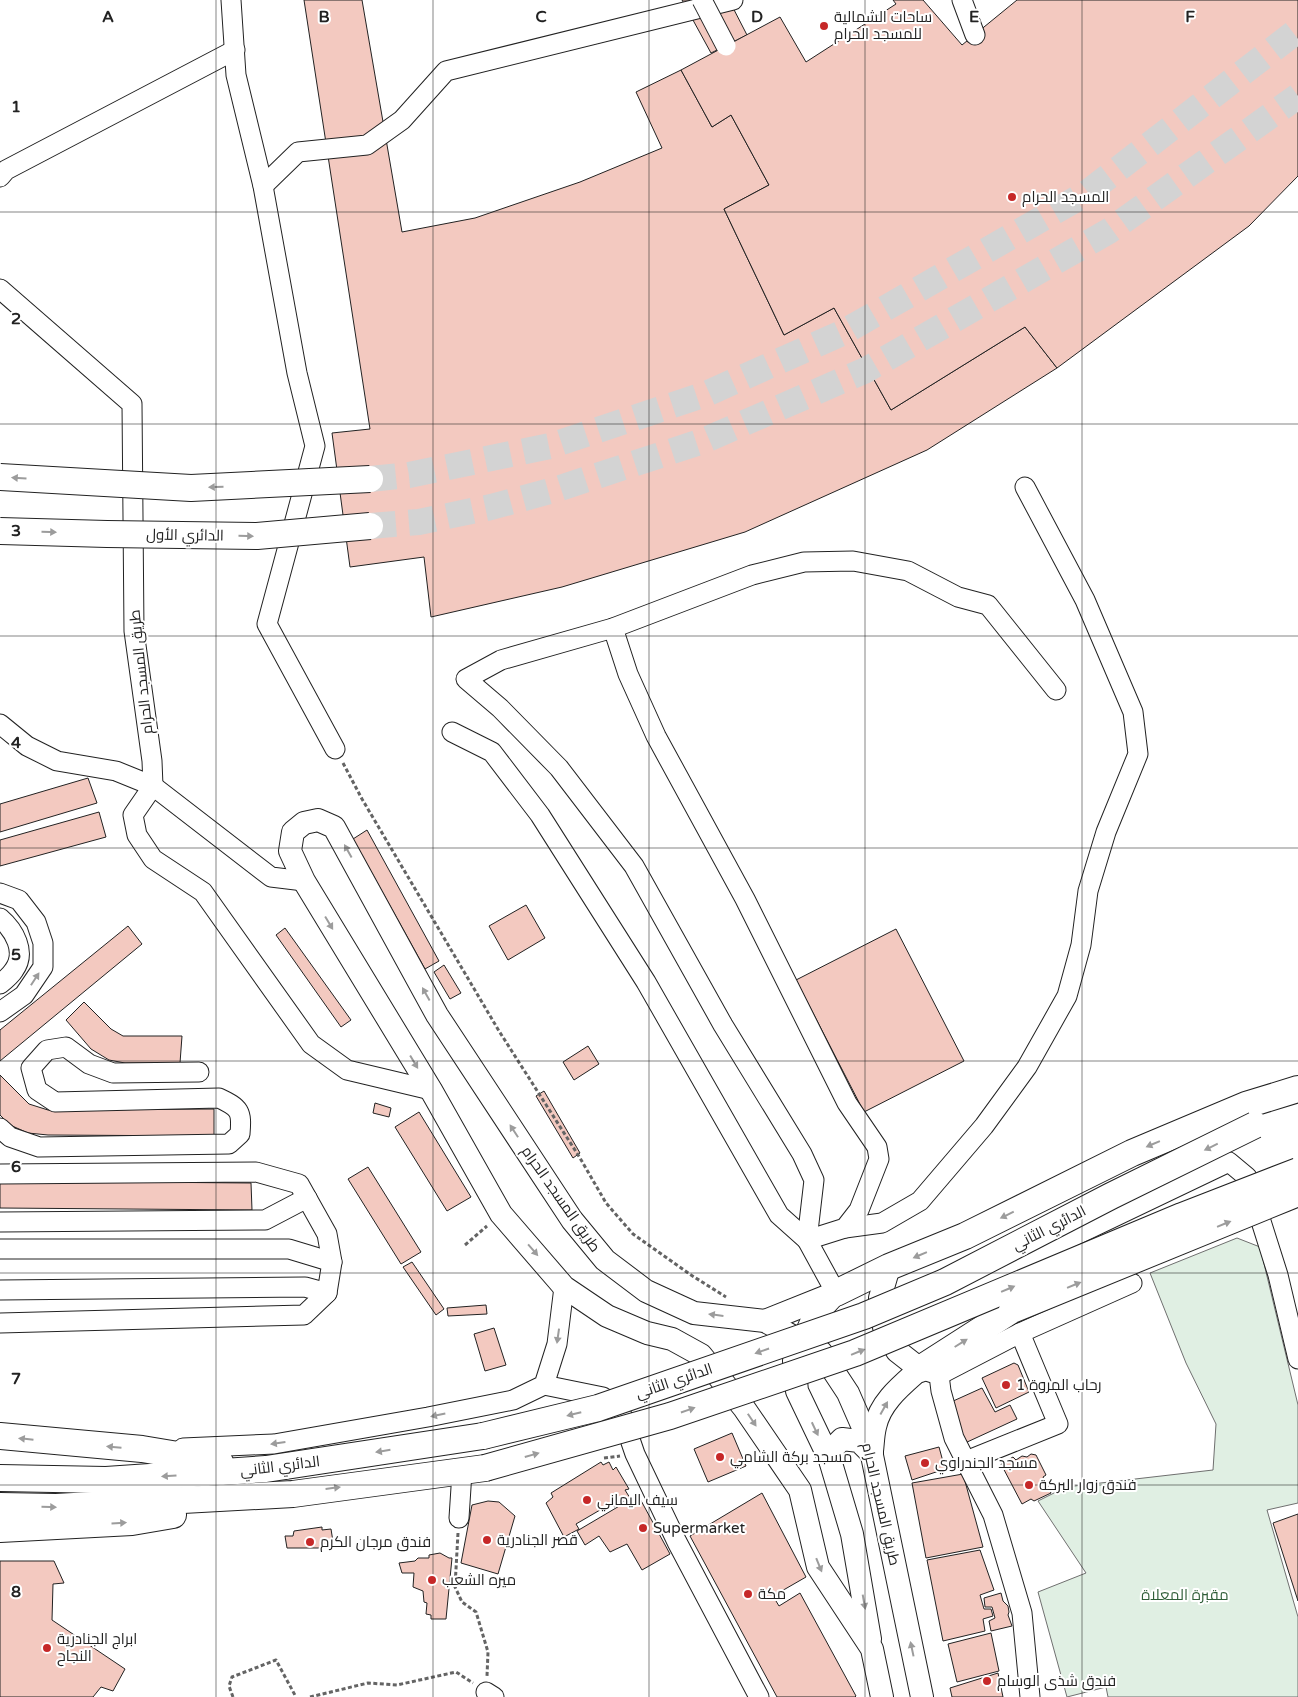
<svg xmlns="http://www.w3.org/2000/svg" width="1298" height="1697" font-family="'Varela Round',Cairo,sans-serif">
	<rect width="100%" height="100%" fill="#fff"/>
	<path fill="#e0efe3" stroke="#6f6f6f" d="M1237 1238 1260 1247 1298 1405V1503L1267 1510 1298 1617V1697H1108L1106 1687 1067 1697 1038 1592 1086 1573 1038 1501 1066 1487 1213 1470 1216 1424 1186 1363 1150 1273Z"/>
	<g fill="#f3c9c0" stroke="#222">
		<path d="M304 0H362L402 232 475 218 580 182 662 148 636 92 681 70 712 127 731 115 769 185 724 209 784 335 834 308 891 410 1025 327 1057 368 927 450 745 532 562 587 431 617 424 557 350 567 332 433 370 429Z"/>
		<path d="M682 0H729L747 35 711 53Z"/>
		<path d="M893 0H923L962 45 1017 0H1298V176L1249 226 1057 368 1025 327 891 410 834 308 784 335 724 209 769 185 731 115 712 127 681 70 780 17 806 62 896 4Z"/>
		<path d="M88 778 97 803 0 832V804Z"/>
		<path d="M99 812 106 837 0 866V840Z"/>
		<path d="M367 830 439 961 425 969 353 839Z"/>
		<path d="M526 905 545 938 508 960 489 926Z"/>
		<path d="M128 926 142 944 0 1061V1030Z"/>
		<path d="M285 928 351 1020 341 1027 276 935Z"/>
		<path d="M896 929 964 1061 864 1112 796 980Z"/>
		<path d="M444 965 461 993 450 999 434 972Z"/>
		<path d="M84 1002 111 1029 123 1036H182L180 1063H125L109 1060 91 1049 66 1020Z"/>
		<path d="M588 1046 599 1064 574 1080 563 1062Z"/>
		<path d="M0 1075 29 1104 48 1110 214 1109V1136L48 1135 28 1133 10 1125 0 1115Z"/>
		<path d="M544 1091 580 1153 573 1158 536 1096Z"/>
		<path d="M375 1103 391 1108 389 1117 373 1113Z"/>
		<path d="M419 1112 471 1197 447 1211 395 1127Z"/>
		<path d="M368 1167 421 1252 401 1264 348 1179Z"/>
		<path d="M0 1181 251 1183 252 1210 0 1208Z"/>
		<path d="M412 1262 444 1309 436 1315 403 1267Z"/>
		<path d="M486 1305 487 1314 448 1316 447 1308Z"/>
		<path d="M494 1328 506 1365 485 1371 474 1334Z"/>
		<path d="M1014 1363 1018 1365 1029 1392 996 1408 982 1378Z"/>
		<path d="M982 1388 995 1412 1010 1405 1017 1419 965 1443 951 1402Z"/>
		<path d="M732 1433 746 1466 708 1482 694 1449Z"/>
		<path d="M939 1447 945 1469 912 1480 905 1456Z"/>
		<path d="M1031 1454 1036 1455 1046 1475 1043 1477 1051 1493 1034 1501 1031 1499 1022 1504 1001 1464 1013 1457 1016 1460 1022 1456 1027 1457Z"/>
		<path d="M601 1462 603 1465 609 1462 613 1470 616 1467 629 1489 625 1490 630 1498 614 1507 612 1503 576 1524 579 1529 564 1537 546 1503 553 1497 551 1493Z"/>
		<path d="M963 1474 983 1547 926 1558 912 1483Z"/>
		<path d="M762 1493 806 1577 773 1596 779 1606 800 1593 856 1696 855 1697H777L690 1536Z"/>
		<path d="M638 1495 670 1554 642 1570 627 1544 610 1552 599 1536 585 1545 577 1531Z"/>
		<path d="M488 1501 499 1502 515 1516 498 1574 461 1563 472 1505Z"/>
		<path d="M1298 1514V1601L1273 1523Z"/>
		<path d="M322 1527V1530L331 1529 334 1548H287L285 1536H293L294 1531Z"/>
		<path d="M980 1550 994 1590 980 1595 984 1609H991L993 1616 983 1619 985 1631 943 1641 927 1560Z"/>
		<path d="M440 1553 449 1558H452L446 1619H431V1615L426 1614 427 1603 424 1602 423 1591 413 1587 414 1573H402L399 1563 415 1561 418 1558H429V1555Z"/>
		<path d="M0 1561H54L64 1583 53 1584 52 1620 125 1669 113 1691 101 1687 93 1697H0Z"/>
		<path d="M1001 1593 1003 1601 1008 1606 1009 1612 1008 1615 1012 1626 991 1631 989 1621 995 1618 992 1607H985L984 1598Z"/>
		<path d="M991 1633 999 1671 957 1682 948 1644Z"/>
		<path d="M998 1673 1003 1697H952L950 1688Z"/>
	</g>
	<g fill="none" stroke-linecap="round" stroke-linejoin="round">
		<g stroke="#d3d3d3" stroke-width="26" stroke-dasharray="26 13" stroke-linecap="butt">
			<path d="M370 479 409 475 550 446 706 394 842 333 1087 193 1298 30"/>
			<path d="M370 526 419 522 491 507 554 490 703 441 866 370 1109 231 1298 96"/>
		</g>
		<g stroke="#222" stroke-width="21">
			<g id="minor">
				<path d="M231 0 236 75 263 186 297 373 315 446 267 624 335 749"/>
				<path d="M962 0 975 35"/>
				<path d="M0 177 6 170 235 50"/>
				<path d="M263 186 298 152 367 145 402 120 446 71 733 0"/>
				<path d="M0 289 132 404 134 631 152 761 153 786"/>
				<path d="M0 724 27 746 57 761 116 771 153 786 271 877 304 881"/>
				<path d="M452 732 492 752 540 815 646 982 779 1215 807 1240 845 1228 859 1210 879 1159 877 1147 847 1103 745 899 656 736 628 674 613 628"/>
				<path d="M153 786 133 815 137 835 153 859 203 892 311 1044 347 1070 431 1090"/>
				<path d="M0 893 19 900 36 922 43 943V967L24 995 0 1012"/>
				<path d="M0 918C14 930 27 952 14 970 11 975 5 980 0 984"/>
				<path d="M0 1128 10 1137 39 1147 229 1144 240 1134C242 1111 240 1108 219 1098L55 1102 37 1090 31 1068 47 1050 66 1047 89 1064 113 1073 199 1072"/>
				<path d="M0 1174 256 1172 299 1184 327 1234 332 1262 327 1293 304 1315 0 1323"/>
				<path d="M0 1222 265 1220 307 1198"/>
				<path d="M845 1228 882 1223 920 1201 984 1126 1027 1067 1067 996 1081 945 1088 891 1106 832 1138 754 1133 712 1085 600 1025 487"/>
				<path d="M0 1249H289L332 1262"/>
				<path d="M0 1290 305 1287 327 1293"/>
				<path d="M836 1293 807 1240 814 1180 802 1154 723 1025 634 866 559 768 500 708 466 679 501 660 613 628 752 575 804 562 853 561 908 571 958 597 988 605 1056 690"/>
				<path d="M884 1327 1229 1162 1247 1177 1278 1275 1298 1359"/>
				<path d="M1020 1333 1132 1283"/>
				<path d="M920 1369 939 1375 941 1391 954 1438 993 1515 1022 1613 1030 1697"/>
				<path d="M939 1375 1020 1333 1058 1424 966 1461"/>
				<path d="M544 1385 603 1397 620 1410 635 1454 677 1542 759 1697"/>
				<path d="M183 1448 274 1444 428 1417 513 1400 544 1385 557 1344 564 1287"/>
				<path d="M459 1518 462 1472"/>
				<path d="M486 1692 494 1697"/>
			</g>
		</g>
		<g stroke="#222" stroke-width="24">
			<g id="major">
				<path d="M836 1293 813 1318 794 1361 797 1391 830 1460 852 1534 870 1639"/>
				<path d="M765 1321 830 1295"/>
				<path d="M872 1451C873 1443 873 1435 875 1427 880 1402 902 1385 920 1369L897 1351 884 1327 880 1298 889 1267"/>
				<path d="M830 1460 834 1447 842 1439 859 1441 872 1454"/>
				<path d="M882 1697 872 1649 818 1567 800 1490 744 1408 701 1355 672 1339 647 1333 607 1316 564 1287 501 1214 431 1090 304 881 290 851 293 832 304 823 318 820 334 827 437 1015 572 1220 605 1260 646 1291 694 1313 765 1321 821 1352 848 1393 869 1441 922 1697"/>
			</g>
		</g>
		<g stroke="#222" stroke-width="28">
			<g id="highway">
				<path d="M836 1293 889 1267 965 1236 1132 1153 1246 1105 1298 1089"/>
				<path d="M920 1369 1012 1310"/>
				<path d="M0 1436 142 1449 220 1462"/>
				<path d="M0 1478 106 1480 266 1469 483 1436"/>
				<path d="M0 1506 56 1507 293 1494 485 1468"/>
				<path d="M0 1529 132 1522 173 1515"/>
			</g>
		</g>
		<g stroke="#646464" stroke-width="3" stroke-dasharray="4 2.5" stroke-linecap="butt">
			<path d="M343 763 362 799 499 1031 580 1158 606 1203 633 1234 691 1275 726 1297"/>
			<path d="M465 1245 487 1226"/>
			<path d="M604 1458 620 1456"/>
			<path d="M458 1533 455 1587 462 1602 476 1612 488 1652 487 1676"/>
			<path d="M233 1697 229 1686 232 1677 276 1660 296 1697"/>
			<path d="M310 1697 368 1683 397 1685 456 1672 473 1683"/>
		</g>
		<use href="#minor" stroke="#fff" stroke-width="19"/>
		<use href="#major" stroke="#fff" stroke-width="22"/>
		<use href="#highway" stroke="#fff" stroke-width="26"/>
		<g stroke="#222" stroke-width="21" stroke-linecap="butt">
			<path id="minor-bridge" d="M702 0 726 46"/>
		</g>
		<g stroke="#222" stroke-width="28" stroke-linecap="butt">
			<g id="highway-bridge">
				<path d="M0 477 191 488 370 479"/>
				<path d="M0 531 107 534 257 536 370 526"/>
				<path d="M1012 1310 1298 1193"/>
				<path d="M483 1436 598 1408 864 1316 945 1282 1111 1196 1255 1125"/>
				<path d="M485 1468 670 1416 855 1353 1182 1216 1298 1171"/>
			</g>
		</g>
		<use href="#minor-bridge" stroke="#fff" stroke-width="19"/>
		<use href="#highway-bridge" stroke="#fff" stroke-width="26"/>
	</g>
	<defs><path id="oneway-solid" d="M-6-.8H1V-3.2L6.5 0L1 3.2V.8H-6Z" transform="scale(1.25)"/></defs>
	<g fill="#9c9c9c">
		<use href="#oneway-solid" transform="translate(19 478) rotate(-176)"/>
		<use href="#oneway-solid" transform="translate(216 487) rotate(178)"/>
		<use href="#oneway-solid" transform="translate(49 532) rotate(2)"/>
		<use href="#oneway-solid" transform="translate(246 536) rotate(1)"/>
		<use href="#oneway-solid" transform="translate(348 851) rotate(-119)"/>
		<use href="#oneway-solid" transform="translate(329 923) rotate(59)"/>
		<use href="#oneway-solid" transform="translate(35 979) rotate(-57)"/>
		<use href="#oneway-solid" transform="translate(426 994) rotate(-119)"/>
		<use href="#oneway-solid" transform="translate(414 1062) rotate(59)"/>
		<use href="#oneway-solid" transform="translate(514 1131) rotate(-123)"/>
		<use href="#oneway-solid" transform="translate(1153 1144) rotate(157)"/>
		<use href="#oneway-solid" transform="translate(1211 1147) rotate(154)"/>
		<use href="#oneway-solid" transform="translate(1007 1215) rotate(154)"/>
		<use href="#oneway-solid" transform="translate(1224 1224) rotate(-22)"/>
		<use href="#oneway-solid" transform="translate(533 1250) rotate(49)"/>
		<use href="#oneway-solid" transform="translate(920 1255) rotate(157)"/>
		<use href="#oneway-solid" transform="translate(1074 1285) rotate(-22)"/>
		<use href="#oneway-solid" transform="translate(1008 1289) rotate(-23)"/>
		<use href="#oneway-solid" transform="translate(716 1315) rotate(-173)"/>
		<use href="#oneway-solid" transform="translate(558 1336) rotate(98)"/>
		<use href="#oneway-solid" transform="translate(961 1343) rotate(-32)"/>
		<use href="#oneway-solid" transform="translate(762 1351) rotate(161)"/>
		<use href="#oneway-solid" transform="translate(858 1352) rotate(-22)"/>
		<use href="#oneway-solid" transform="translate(884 1408) rotate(-61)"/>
		<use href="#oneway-solid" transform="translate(688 1410) rotate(-19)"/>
		<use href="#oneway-solid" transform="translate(574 1414) rotate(166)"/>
		<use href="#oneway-solid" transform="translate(438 1415) rotate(168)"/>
		<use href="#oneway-solid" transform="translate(752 1420) rotate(56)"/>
		<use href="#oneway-solid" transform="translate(815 1429) rotate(65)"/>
		<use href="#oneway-solid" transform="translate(26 1439) rotate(-174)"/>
		<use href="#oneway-solid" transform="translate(278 1443) rotate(172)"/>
		<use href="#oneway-solid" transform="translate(114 1447) rotate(-175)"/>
		<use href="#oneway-solid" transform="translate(383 1451) rotate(171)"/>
		<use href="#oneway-solid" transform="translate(532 1455) rotate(-16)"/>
		<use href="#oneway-solid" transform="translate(169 1476) rotate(176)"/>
		<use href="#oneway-solid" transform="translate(333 1488) rotate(-7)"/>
		<use href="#oneway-solid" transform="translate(49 1507) rotate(1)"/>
		<use href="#oneway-solid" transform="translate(119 1523) rotate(-3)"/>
		<use href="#oneway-solid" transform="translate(819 1565) rotate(68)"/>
		<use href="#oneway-solid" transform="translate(864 1602) rotate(80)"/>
		<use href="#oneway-solid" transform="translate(912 1649) rotate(-102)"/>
	</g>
	<path fill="none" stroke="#222" stroke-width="1" stroke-opacity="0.55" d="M216 0V1697M433 0V1697M649 0V1697M865 0V1697M1082 0V1697M0 212H1298M0 424H1298M0 636H1298M0 848H1298M0 1061H1298M0 1273H1298M0 1485H1298"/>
	<g fill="#c62828" stroke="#fff" stroke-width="2">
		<circle cx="824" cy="26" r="5"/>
		<circle cx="1012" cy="197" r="5"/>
		<circle cx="1006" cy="1385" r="5"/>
		<circle cx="720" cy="1457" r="5"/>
		<circle cx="925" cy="1463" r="5"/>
		<circle cx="1029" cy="1485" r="5"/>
		<circle cx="587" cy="1500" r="5"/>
		<circle cx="643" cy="1528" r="5"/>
		<circle cx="487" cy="1540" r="5"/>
		<circle cx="310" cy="1542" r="5"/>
		<circle cx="432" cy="1580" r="5"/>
		<circle cx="748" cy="1594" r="5"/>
		<circle cx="47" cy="1648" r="5"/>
		<circle cx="987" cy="1681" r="5"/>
	</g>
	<g text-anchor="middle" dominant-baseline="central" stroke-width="4" stroke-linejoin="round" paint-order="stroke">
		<g font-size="15" fill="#222" stroke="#fff" text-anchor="start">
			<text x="834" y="17">ساحات الشمالية<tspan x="834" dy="17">للمسجد الحرام</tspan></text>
			<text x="1022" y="197">المسجد الحرام</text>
			<text x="1016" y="1385">رحاب المروة 1</text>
			<text x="730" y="1457">مسجد بركة الشامي</text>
			<text x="935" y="1463">مسجد الجندراوي</text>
			<text x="1039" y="1485">فندق زوار البركة</text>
			<text x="597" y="1500">سيف اليماني</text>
			<text x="653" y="1528">Supermarket</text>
			<text x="497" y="1540">قصر الجنادرية</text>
			<text x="320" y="1542">فندق مرجان الكرم</text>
			<text x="442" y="1580">ميره الشعب</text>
			<text x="758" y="1594">مكة</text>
			<text x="57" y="1639">ابراج الجنادرية<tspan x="57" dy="17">النجاح</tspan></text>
			<text x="997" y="1681">فندق شذى الوسام</text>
		</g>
		<g font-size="15" fill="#222" stroke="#fff">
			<text transform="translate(185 535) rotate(1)">الدائري الأول</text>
			<text transform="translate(141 672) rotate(-96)">طريق المسجد الحرام</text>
			<text transform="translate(561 1199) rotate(55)">طريق المسجد الحرام</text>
			<text transform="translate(1049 1228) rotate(-27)">الدائري الثاني</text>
			<text transform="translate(674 1381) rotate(-19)">الدائري الثاني</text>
			<text transform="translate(280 1466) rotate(-7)">الدائري الثاني</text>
			<text transform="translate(881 1504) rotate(77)">طريق المسجد الحرام</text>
		</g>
		<g font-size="15" fill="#2f5e38" stroke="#fff">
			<text x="1185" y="1595">مقبرة المعلاة</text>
		</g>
	</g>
	<g font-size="16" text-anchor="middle" font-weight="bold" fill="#222" stroke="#fff" stroke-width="4" stroke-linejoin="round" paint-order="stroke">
		<text x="108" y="22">A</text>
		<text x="324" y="22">B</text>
		<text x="541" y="22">C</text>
		<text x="757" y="22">D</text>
		<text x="974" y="22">E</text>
		<text x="1190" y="22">F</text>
		<text x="16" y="112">1</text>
		<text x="16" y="324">2</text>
		<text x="16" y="536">3</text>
		<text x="16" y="748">4</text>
		<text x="16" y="960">5</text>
		<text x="16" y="1172">6</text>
		<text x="16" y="1384">7</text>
		<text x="16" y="1597">8</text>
	</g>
</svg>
